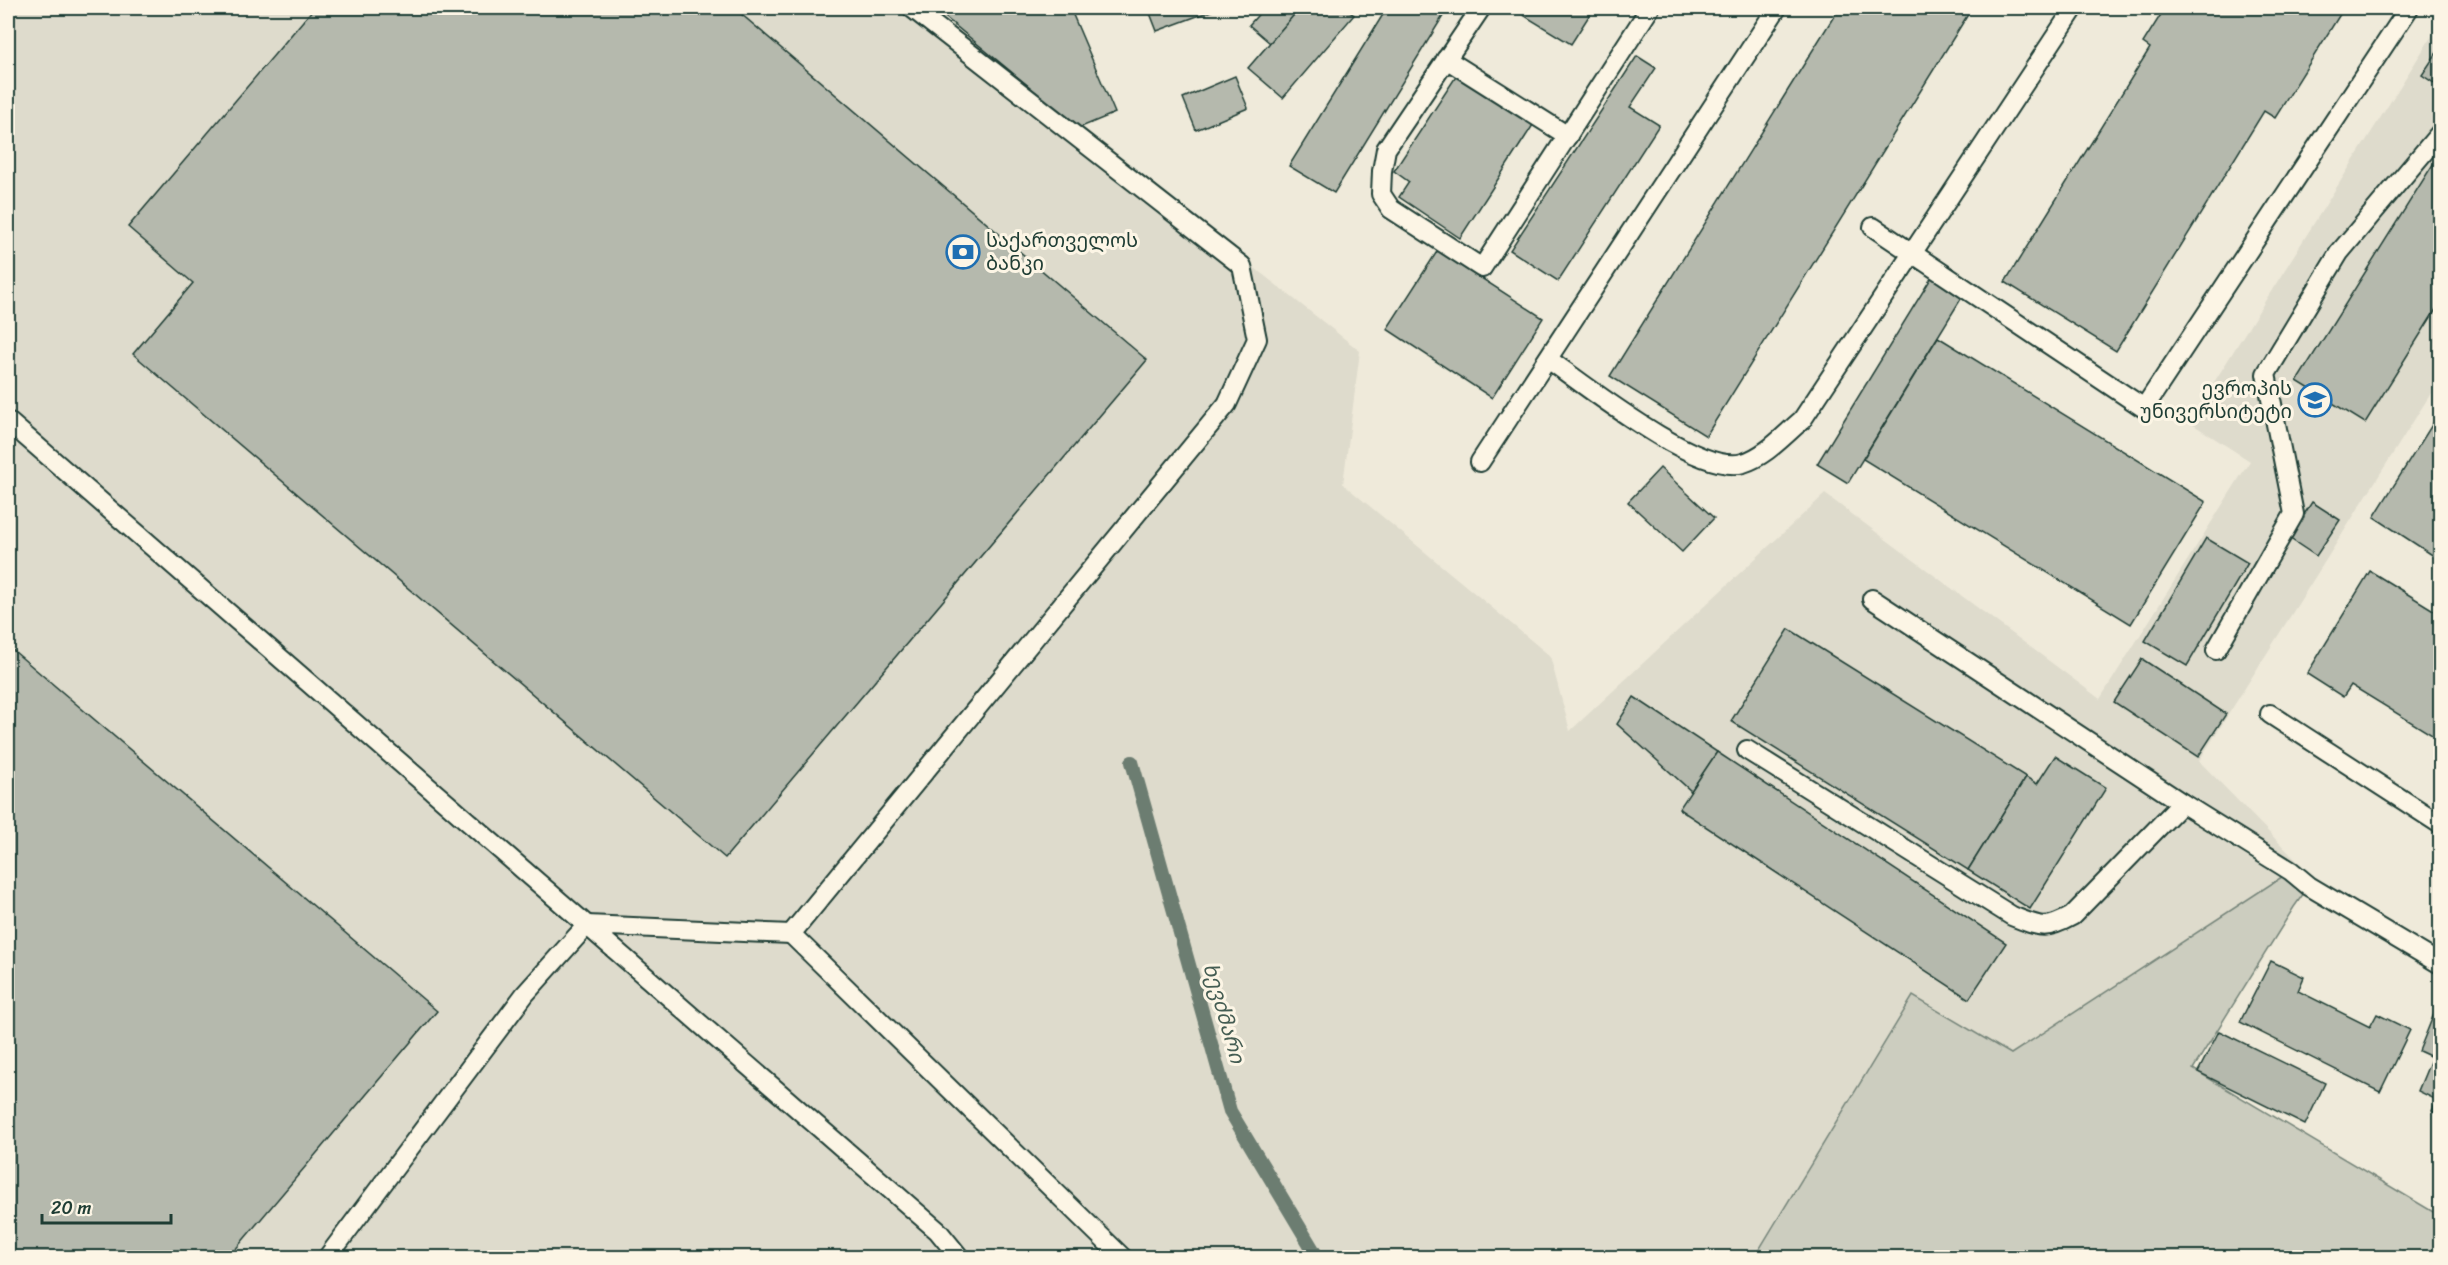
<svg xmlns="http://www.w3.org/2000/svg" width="2448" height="1265" font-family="Sriracha,'Noto Sans Georgian',sans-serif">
	<rect width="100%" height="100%" fill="#efeada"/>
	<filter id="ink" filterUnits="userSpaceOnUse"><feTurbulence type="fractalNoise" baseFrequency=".0167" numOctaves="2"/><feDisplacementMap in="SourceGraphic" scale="12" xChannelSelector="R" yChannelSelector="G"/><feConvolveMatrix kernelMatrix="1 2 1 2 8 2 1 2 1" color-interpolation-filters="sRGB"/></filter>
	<g filter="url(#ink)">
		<path fill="#dedbcc" d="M8 8H925L1360 351 1343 484 1550 656 1570 731 1825 494 2100 699 2250 461 2189 422 2440 23V379L2199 761 2297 861 2291 871 2011 1054 1913 996 1754 1257H8Z"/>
		<path fill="#cccdbf" stroke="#76857a" stroke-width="1.5" d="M2291 871 2309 886 2294 907 2193 1069 2440 1216V1257L1754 1258 1913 996 2011 1054Z"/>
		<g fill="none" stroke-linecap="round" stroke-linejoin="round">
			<path stroke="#6c7d71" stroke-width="14" d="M1132 762 1230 1111 1318 1258"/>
		</g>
		<g fill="#b5b9ad" stroke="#1f3d34" stroke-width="1.5">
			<path d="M314 8H734L1147 360 725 858 133 354 193 283 128 227Z"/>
			<path d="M934 8H1070L1115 113 1079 128Z"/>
			<path d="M1148 8H1219L1157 31Z"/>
			<path d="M1264 8H1300L1270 43 1249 25Z"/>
			<path d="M1300 8H1344L1354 15 1283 98 1248 68Z"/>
			<path d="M1387 8H1448L1334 193 1289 166Z"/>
			<path d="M1512 8H1594L1571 44Z"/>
			<path d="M1839 8H1972L1706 436 1610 376Z"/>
			<path d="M2165 8H2344L2275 118 2264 111 2116 351 2005 282 2150 48 2143 43Z"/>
			<path d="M2438 51 2440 53V87L2422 75Z"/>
			<path d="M1637 56 1656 68 1630 107 1659 125 1558 281 1510 250Z"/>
			<path d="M1457 75 1533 125 1460 238 1399 197 1409 182 1394 171Z"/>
			<path d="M1235 76 1248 108 1196 130 1183 98Z"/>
			<path d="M2440 153V303L2365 423 2297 381Z"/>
			<path d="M1438 250 1543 318 1492 398 1387 329Z"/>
			<path d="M1933 275 1964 294 1848 483 1817 464Z"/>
			<path d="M1938 337 2206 502 2131 624 1863 459Z"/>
			<path d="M2440 412V560L2374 517Z"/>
			<path d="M1660 468 1714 518 1682 552 1628 502Z"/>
			<path d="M2312 502 2340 520 2316 556 2289 538Z"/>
			<path d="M2206 538 2248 563 2187 666 2145 641Z"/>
			<path d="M2370 571 2440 614V740L2351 685 2343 697 2307 674Z"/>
			<path d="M1789 629 2026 777 1968 870 1731 721Z"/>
			<path d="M8 646 437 1011 228 1258H8Z"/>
			<path d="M2142 659 2226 714 2198 757 2114 702Z"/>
			<path d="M1634 697 1717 752 1691 791 1617 724Z"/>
			<path d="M1717 752 2006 943 1969 999 1679 809Z"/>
			<path d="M2055 756 2106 788 2030 909 1968 870 2026 777 2037 784Z"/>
			<path d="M2271 961 2304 977 2298 991 2370 1027 2377 1014 2410 1030 2380 1092 2240 1022Z"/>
			<path d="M2438 1004H2440V1115L2432 1111 2437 1100 2418 1091 2432 1057 2419 1051Z"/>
			<path d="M2219 1031 2325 1083 2305 1125 2198 1072Z"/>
		</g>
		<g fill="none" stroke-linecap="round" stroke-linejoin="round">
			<g stroke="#1f3d34" stroke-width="22">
				<g id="service">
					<path d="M912 8 1242 266 1257 339 1227 404 791 934 1123 1258"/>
					<path d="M1481 8 1386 149 1382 171 1381 194 1391 209 1482 268 1650 8"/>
					<path d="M1446 59 1568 136"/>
					<path d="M1873 227 2144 408 2409 8"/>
					<path d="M1548 359C1585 385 1699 476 1743 463 1766 456 1784 435 1802 420L2073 10"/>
					<path d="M8 421 938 1231 960 1258"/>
					<path d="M1480 462 1777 8"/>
					<path d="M1872 599 2182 803 2291 871 2309 886 2440 964"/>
					<path d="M2216 650 2294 514 2266 374 2339 253 2440 133"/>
					<path d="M2270 714 2440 824"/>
					<path d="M1747 750 2012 916C2040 927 2045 931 2072 916L2182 803"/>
					<path d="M327 1258 525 994 587 925 791 934"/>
				</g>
			</g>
			<use href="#service" stroke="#fcf5e5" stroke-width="18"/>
		</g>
	</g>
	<defs>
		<g id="bank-ring" transform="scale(1.725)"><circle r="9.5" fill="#fcf5e5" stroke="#1f6fb2" stroke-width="1.5"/><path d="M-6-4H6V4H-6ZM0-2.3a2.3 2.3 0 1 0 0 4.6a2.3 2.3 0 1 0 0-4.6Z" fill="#1f6fb2"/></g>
		<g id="university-ring" transform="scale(1.725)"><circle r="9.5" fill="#fcf5e5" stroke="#1f6fb2" stroke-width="1.5"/><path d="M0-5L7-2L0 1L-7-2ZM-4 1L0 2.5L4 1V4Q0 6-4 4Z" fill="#1f6fb2"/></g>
	</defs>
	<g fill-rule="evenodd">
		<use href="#bank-ring" x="963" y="252"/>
		<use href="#university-ring" x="2315" y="400"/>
	</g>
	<g text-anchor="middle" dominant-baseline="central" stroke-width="6" stroke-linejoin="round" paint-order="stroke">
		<g font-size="20" fill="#1f3d34" stroke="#fcf5e5" text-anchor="start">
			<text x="986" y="240">საქართველოს<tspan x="986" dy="23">ბანკი</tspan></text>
			<text x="2292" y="388" text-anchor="end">ევროპის<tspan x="2292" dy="23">უნივერსიტეტი</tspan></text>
		</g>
		<g font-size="21" font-style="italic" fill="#455d53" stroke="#fcf5e5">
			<text transform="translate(1224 1013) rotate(74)">ხევძმარი</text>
		</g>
	</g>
	<rect width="2448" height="1265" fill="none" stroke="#fcf5e5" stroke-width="30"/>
	<rect x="15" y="15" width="2418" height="1235" fill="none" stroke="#1f3d34" stroke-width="2" filter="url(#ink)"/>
	<path d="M42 1214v9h129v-9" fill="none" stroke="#1f3d34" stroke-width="3"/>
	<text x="51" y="1214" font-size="18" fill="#1f3d34" stroke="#fcf5e5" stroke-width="4.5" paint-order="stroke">20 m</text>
</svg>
